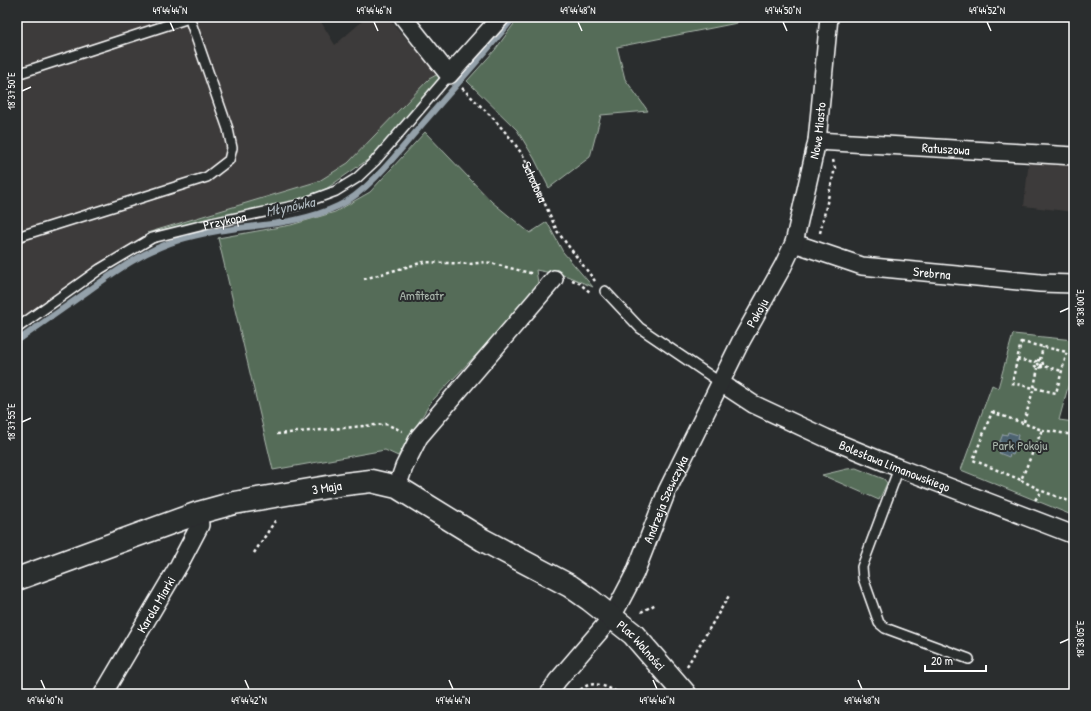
<svg xmlns="http://www.w3.org/2000/svg" width="1091" height="711" font-family="'Patrick Hand',sans-serif">
	<rect width="100%" height="100%" fill="#2a2d2e"/>
	<filter id="ink" filterUnits="userSpaceOnUse"><feTurbulence type="fractalNoise" baseFrequency=".025" numOctaves="2"/><feDisplacementMap in="SourceGraphic" scale="8" xChannelSelector="R" yChannelSelector="G"/><feConvolveMatrix kernelMatrix="1 2 1 2 8 2 1 2 1" color-interpolation-filters="sRGB"/></filter>
	<g filter="url(#ink)">
		<g fill="#3e3b3a">
			<path d="M17 17H318L335 45 367 17H387L438 74 348 163 319 181 147 233 17 324Z"/>
			<path d="M1029 159 1074 162V212L1024 206Z"/>
			<path d="M592 688H601L615 694H582Z"/>
		</g>
		<g fill="#556c58" stroke="#aab6ac">
			<path d="M519 17H737V23L617 47 625 79 648 111 601 115 590 157 549 188 534 158 517 130 467 81 495 50Z"/>
			<path d="M438 74 443 80 373 156 323 191 285 204 147 233 319 181 348 163 429 79Z"/>
			<path d="M425 132 492 202 530 233 547 222 563 252 593 287 567 276 536 270 539 289 431 402 398 456 385 450 273 470 218 238 291 225 335 212 370 192Z"/>
			<path d="M1013 334 1074 340V365L1059 420 1074 422V516L961 470 992 385 998 388Z"/>
			<path d="M856 468 884 479 887 483 879 500 822 475 847 469Z"/>
		</g>
		<path fill="#4d6371" stroke="#94a1aa" d="M1008 432 1018 435 1017 439 1019 440 1013 455 1010 454 1009 457 999 453 1001 450 997 449 1003 434 1007 435Z"/>
		<g fill="none" stroke-linecap="round" stroke-linejoin="round">
			<path stroke="#94a1aa" stroke-width="6" d="M17 341C41 324 64 308 88 291 116 271 145 250 179 240 231 223 288 230 338 206 370 191 402 147 426 120 455 86 486 53 514 17"/>
			<g stroke="#fff" stroke-width="12">
				<g id="lane">
					<path d="M17 74 189 18"/>
					<path d="M17 237 207 177 229 160 232 148 228 129 189 17"/>
					<path d="M605 291 640 328 721 383"/>
					<path id="s2" d="M17 328 100 269 152 238 212 223 298 205 336 191 357 178 375 161 449 75"/>
					<path d="M899 468 862 567 863 578 879 623 885 628 969 659"/>
				</g>
			</g>
			<g stroke="#fff" stroke-width="20">
				<g id="street">
					<path d="M403 17 449 75 501 17"/>
					<path id="s3" d="M817 141 1074 156"/>
					<path id="s4" d="M794 243 862 266 1040 283 1074 284"/>
					<path id="s5" d="M721 383 753 404 826 438 899 468 1074 535"/>
					<path d="M397 487 404 467 419 437 554 279"/>
					<path id="s6" d="M103 694 179 565 200 525 198 513"/>
					<path id="s7" d="M549 694 557 681 612 617 635 573 667 491 740 343 783 266 794 243 817 141 829 17"/>
				</g>
			</g>
			<g stroke="#fff" stroke-width="25">
				<g id="secondary">
					<path id="s8" d="M17 579 198 513 234 503 345 484 371 481 397 487 483 540 570 586 590 600 633 634 685 694"/>
				</g>
			</g>
			<g stroke="#fff" stroke-width="2.5" stroke-dasharray="3 3" stroke-linecap="butt">
				<path id="s1" d="M462 88 493 118 512 140 524 157 557 231 595 281"/>
				<path d="M820 233 835 168 833 160"/>
				<path d="M364 279 424 262 470 264 486 262 534 274"/>
				<path d="M572 280 579 283 591 293"/>
				<path d="M1021 342 1067 352 1056 393 1012 383Z"/>
				<path d="M1017 359 1034 363"/>
				<path d="M1037 360 1042 361 1043 364H1038L1042 367 1038 368 1035 366 1034 363Z"/>
				<path d="M1040 360 1043 347"/>
				<path d="M1040 365 1062 371"/>
				<path d="M992 412 1042 430 1021 480 973 460Z"/>
				<path d="M1024 422 1034 387 1038 368"/>
				<path d="M1042 430 1074 435"/>
				<path d="M277 434 386 424 402 431"/>
				<path d="M1021 480 1042 491 1074 503"/>
				<path d="M1035 500 1042 491"/>
				<path d="M254 553 277 518"/>
				<path d="M641 612 656 604"/>
				<path d="M687 666 730 594"/>
				<path d="M576 694C591 677 604 686 621 694"/>
			</g>
			<use href="#lane" stroke="#2a2d2e" stroke-width="9"/>
			<use href="#street" stroke="#2a2d2e" stroke-width="17"/>
			<use href="#secondary" stroke="#2a2d2e" stroke-width="22"/>
		</g>
	</g>
	<path fill="none" stroke="#fff" stroke-width="1.5" d="M170 22 174 31M374 22 378 31M578 22 582 31M783 22 787 31M987 22 991 31M22 91 31 87M1060 312 1069 308M22 422 31 418M1060 643 1069 639M41 680 45 689M245 680 249 689M449 680 453 689M653 680 657 689M858 680 862 689"/>
	<g text-anchor="middle" dominant-baseline="central" stroke-width="4" stroke-linejoin="round" paint-order="stroke">
		<g font-size="13" fill="#fff" stroke="#2a2d2e">
			<text stroke="none"><textPath href="#s7" startOffset="631">Nowe Miasto</textPath></text>
			<text stroke="none"><textPath href="#s3" startOffset="129">Ratuszowa</textPath></text>
			<text stroke="none"><textPath href="#s1" startOffset="120">Schodowa</textPath></text>
			<text stroke="none"><textPath href="#s2" startOffset="237">Przykopa</textPath></text>
			<text stroke="none"><textPath href="#s4" startOffset="142">Srebrna</textPath></text>
			<text stroke="none"><textPath href="#s7" startOffset="437">Pokoju</textPath></text>
			<text stroke="none"><textPath href="#s5" startOffset="193">Bolesława Limanowskiego</textPath></text>
			<text stroke="none"><textPath href="#s8" startOffset="324">3 Maja</textPath></text>
			<text stroke="none"><textPath href="#s7" startOffset="229">Andrzeja Szewczyka</textPath></text>
			<text stroke="none"><textPath href="#s6" startOffset="104">Karola Miarki</textPath></text>
			<text stroke="none"><textPath href="#s8" startOffset="688">Plac Wolności</textPath></text>
		</g>
		<g font-size="13" fill="#aab6ac" stroke="#2a2d2e">
			<text x="422" y="295">Amfiteatr</text>
			<text x="1020" y="445">Park Pokoju</text>
		</g>
		<g font-size="14" font-style="italic" fill="#afb9bf" stroke="#2a2d2e">
			<text transform="translate(290 206) rotate(-12)">Młynówka</text>
		</g>
	</g>
	<rect width="1091" height="711" fill="none" stroke="#2a2d2e" stroke-width="44"/>
	<path d="M925 665v6h61v-6" fill="none" stroke="#ffffff" stroke-width="2"/>
	<text x="931" y="665" font-size="12" fill="#ffffff" stroke="#2a2d2e" stroke-width="3" paint-order="stroke">20 m</text>
	<rect x="22" y="22" width="1047" height="667" fill="none" stroke="#fff" stroke-width="1.5"/>
	<g font-size="10" text-anchor="middle" fill="#fff">
		<text x="170" y="14">49°44'44"N</text>
		<text x="374" y="14">49°44'46"N</text>
		<text x="578" y="14">49°44'48"N</text>
		<text x="783" y="14">49°44'50"N</text>
		<text x="987" y="14">49°44'52"N</text>
		<text transform="translate(11 91) rotate(-90)" y="4">18°37'50"E</text>
		<text transform="translate(1080 308) rotate(-90)" y="4">18°38'00"E</text>
		<text transform="translate(11 422) rotate(-90)" y="4">18°37'55"E</text>
		<text transform="translate(1080 639) rotate(-90)" y="4">18°38'05"E</text>
		<text x="45" y="704">49°44'40"N</text>
		<text x="249" y="704">49°44'42"N</text>
		<text x="453" y="704">49°44'44"N</text>
		<text x="657" y="704">49°44'46"N</text>
		<text x="862" y="704">49°44'48"N</text>
	</g>
</svg>
